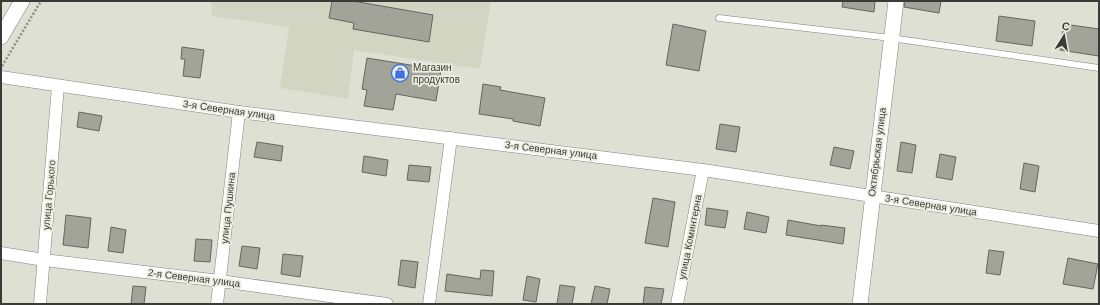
<svg xmlns="http://www.w3.org/2000/svg" width="1100" height="305" font-family="Arial,sans-serif">
	<rect width="100%" height="100%" fill="#dee0d4"/>
	<path fill="#d2d5c2" d="M211 1H491L480 69 354 50 348 99 280 88 289 27 212 16Z"/>
	<g fill="#a2a499" stroke="#65665c">
		<path d="M332 1H353L433 15 429 42 353 29 354 23 329 18Z"/>
		<path d="M843 1H875L874 12 842 7Z"/>
		<path d="M905 1H941L939 13 904 7Z"/>
		<path d="M999 16 1035 21 1032 46 996 41Z"/>
		<path d="M673 24 706 31 699 71 666 65Z"/>
		<path d="M1064 24 1099 29V56L1060 50Z"/>
		<path d="M182 47 204 50 200 78 183 76 185 59H181Z"/>
		<path d="M367 58 441 70 436 101 396 94 393 110 364 106 367 90 362 89Z"/>
		<path d="M483 84 501 87 500 90 545 98 540 126 513 121V119L479 114Z"/>
		<path d="M79 112 102 116 99 131 77 127Z"/>
		<path d="M720 124 740 127 736 152 716 149Z"/>
		<path d="M257 142 283 146 281 161 254 157Z"/>
		<path d="M901 142 916 145 912 173 897 171Z"/>
		<path d="M834 147 854 151 850 169 830 165Z"/>
		<path d="M940 154 956 157 952 180 936 177Z"/>
		<path d="M364 156 388 160 386 176 362 172Z"/>
		<path d="M1024 163 1039 166 1035 192 1020 189Z"/>
		<path d="M409 165 431 167 429 182 407 180Z"/>
		<path d="M653 198 675 202 668 247 645 243Z"/>
		<path d="M707 208 728 211 725 228 705 225Z"/>
		<path d="M747 212 769 217 766 233 744 229Z"/>
		<path d="M66 215 91 218 88 248 63 245Z"/>
		<path d="M788 220 821 226V225L845 228 843 244 786 235Z"/>
		<path d="M111 227 126 230 123 253 108 251Z"/>
		<path d="M196 239 212 240 210 262 194 261Z"/>
		<path d="M242 246 260 248 257 269 239 266Z"/>
		<path d="M989 250 1004 252 1000 275 986 273Z"/>
		<path d="M283 254 303 256 300 277 281 274Z"/>
		<path d="M1068 258 1098 264 1093 289 1063 284Z"/>
		<path d="M401 260 418 262 415 288 398 285Z"/>
		<path d="M481 270 494 271 492 296 445 291 447 274 480 279Z"/>
		<path d="M527 276 540 279 536 302 523 300Z"/>
		<path d="M560 285 575 287 572 304H557Z"/>
		<path d="M133 286 146 287 144 304H131Z"/>
		<path d="M595 286 610 289 607 304H591Z"/>
		<path d="M645 287 664 289 661 304H643Z"/>
	</g>
	<g fill="none" stroke-linecap="round" stroke-linejoin="round">
		<g stroke="#828379" stroke-width="7">
			<path id="service" d="M719 18 891 38 1099 68"/>
		</g>
		<g stroke="#828379" stroke-width="13">
			<g id="minor">
				<path d="M1 77 239 112 703 170 1099 231"/>
				<path d="M1 253 44 260 220 281 387 304"/>
				<path d="M40 304 58 86"/>
				<path d="M217 304 239 112"/>
				<path d="M429 304 451 138"/>
				<path d="M677 304 703 170"/>
			</g>
		</g>
		<g stroke="#828379" stroke-width="16">
			<g id="tertiary">
				<path d="M1 37 22 1"/>
				<path d="M860 304 896 1"/>
			</g>
		</g>
		<path stroke="#8c8e85" stroke-width="2.5" stroke-dasharray="2 2" stroke-linecap="butt" d="M2 66 41 1"/>
		<use href="#service" stroke="#fff" stroke-width="6"/>
		<use href="#minor" stroke="#fff" stroke-width="12"/>
		<use href="#tertiary" stroke="#fff" stroke-width="15"/>
	</g>
	<defs>
		<g id="shop-ring" transform="scale(0.9)"><circle r="9.5" fill="#ebede1" stroke="#3d71e1" stroke-width="1.5"/><path d="M-5-2.5h2.3a2.7 3.5 0 0 1 5.4 0H5L5.5 6h-11ZM-1.5-2.5h3a1.5 2.3 0 0 0-3 0Z" fill="#3d71e1"/></g>
	</defs>
	<g fill-rule="evenodd">
		<use href="#shop-ring" x="400" y="73"/>
	</g>
	<g text-anchor="middle" dominant-baseline="central" stroke-width="3.5" stroke-linejoin="round" paint-order="stroke">
		<g font-size="10" fill="#3a3b36" stroke="#ebede1" text-anchor="start">
			<text x="413" y="67">Магазин<tspan x="413" dy="12">продуктов</tspan></text>
		</g>
		<g font-size="10" fill="#3a3b36" stroke="#ebede1">
			<text transform="translate(229 110) rotate(8)">3-я Северная улица</text>
			<text transform="translate(551 150) rotate(7)">3-я Северная улица</text>
			<text transform="translate(877 152) rotate(-83)">Октябрьская улица</text>
			<text transform="translate(49 195) rotate(-85)">улица Горького</text>
			<text transform="translate(931 205) rotate(9)">3-я Северная улица</text>
			<text transform="translate(228 208) rotate(-84)">улица Пушкина</text>
			<text transform="translate(690 237) rotate(-79)">улица Коминтерна</text>
			<text transform="translate(194 278) rotate(7)">2-я Северная улица</text>
		</g>
	</g>
	<rect width="1100" height="305" fill="none" stroke="#3a3b36" stroke-width="4"/>
	<g transform="translate(1064 36) rotate(11)" stroke="#ebede1" stroke-width="3" paint-order="stroke">
	<path d="M0-3L7 15L0 10L-7 15Z" fill="#3a3b36"/>
	<text y="-6" font-size="11" font-weight="bold" text-anchor="middle" fill="#3a3b36">С</text>
	</g>
</svg>
